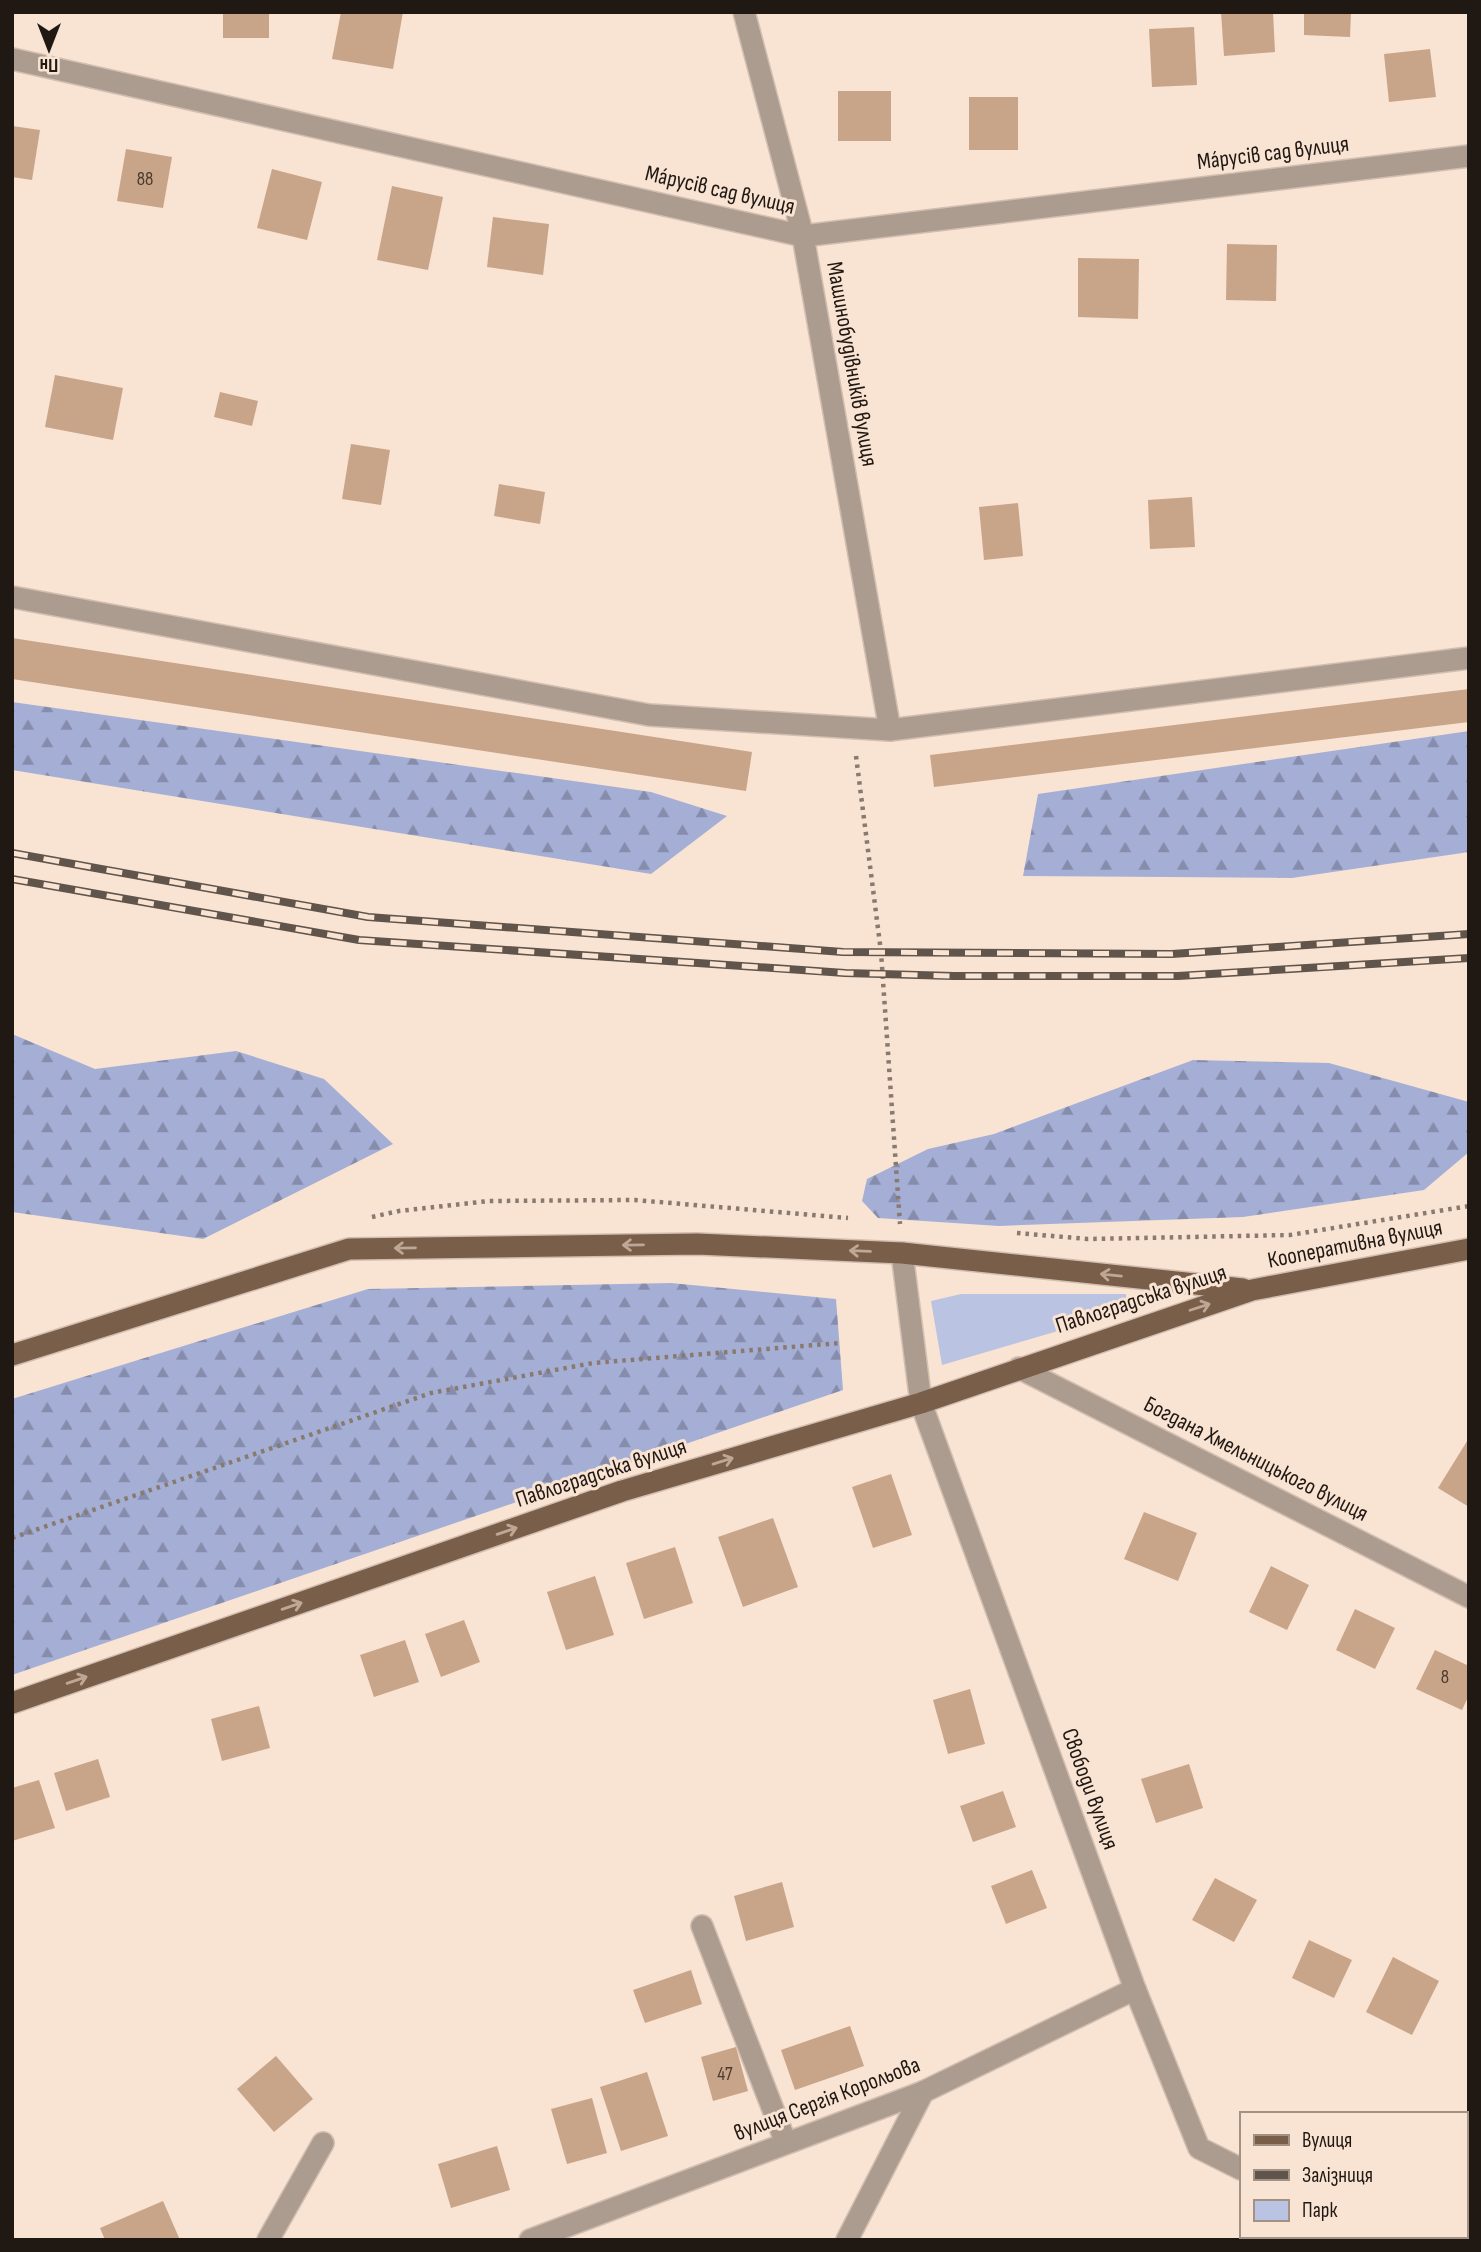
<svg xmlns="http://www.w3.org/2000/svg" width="1481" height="2252" font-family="'Sofia Sans Condensed',sans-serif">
	<defs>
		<pattern id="forest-firs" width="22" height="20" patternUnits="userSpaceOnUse" patternTransform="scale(1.75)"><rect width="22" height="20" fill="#a5afd6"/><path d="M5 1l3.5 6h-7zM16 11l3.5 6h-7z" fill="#868dac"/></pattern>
	</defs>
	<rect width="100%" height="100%" fill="#f9e3d3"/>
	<path fill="#bac3e1" d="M961 1294H1126V1311L942 1365 931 1301Z"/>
	<g fill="url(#forest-firs)">
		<path d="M12 702 651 792 727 816 651 874 12 770Z"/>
		<path d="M1469 731V852L1292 878 1023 876 1038 794Z"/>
		<path d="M12 1034 95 1069 236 1051 324 1079 393 1144 203 1239 12 1212Z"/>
		<path d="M1193 1060 1329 1063 1469 1102V1152L1424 1190 1243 1217 999 1226 878 1218 862 1201 867 1179 928 1149 994 1134Z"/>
		<path d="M671 1283 836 1299 843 1390 12 1675V1399L368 1289Z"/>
	</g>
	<g fill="#c8a589">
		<rect x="223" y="12" width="46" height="26"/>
		<path d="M341 12H403L393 69 332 59Z"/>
		<path d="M1221 12H1273L1275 52 1224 56Z"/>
		<path d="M1304 12H1351L1350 37 1304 35Z"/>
		<path d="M1194 27 1197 85 1152 87 1149 29Z"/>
		<path d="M1430 49 1436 97 1389 102 1384 54Z"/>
		<rect x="838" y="91" width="53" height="50"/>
		<rect x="969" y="97" width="49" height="53"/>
		<path d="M12 126 40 130 32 180 12 177Z"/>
		<path d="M126 149 172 157 163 208 117 201Z"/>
		<path d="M272 169 322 182 307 240 257 228Z"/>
		<path d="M392 186 443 197 428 270 377 260Z"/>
		<path d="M493 217 549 224 543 275 487 267Z"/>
		<path d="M1227 244 1277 245 1276 301 1226 300Z"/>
		<path d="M1078 258 1139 259 1138 319 1078 317Z"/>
		<path d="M55 375 123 388 113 440 45 427Z"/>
		<path d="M220 392 258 401 252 426 214 417Z"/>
		<path d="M351 444 390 450 381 505 342 499Z"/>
		<path d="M499 484 545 492 540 524 494 516Z"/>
		<path d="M1192 497 1195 547 1150 549 1148 500Z"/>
		<path d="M1018 503 1023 556 984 560 979 507Z"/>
		<path d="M12 638 752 752 746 791 12 679Z"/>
		<path d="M1469 689V722L934 787 930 755Z"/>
		<path d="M1469 1438V1507L1438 1488Z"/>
		<path d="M891 1474 912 1535 873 1548 852 1487Z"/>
		<path d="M1144 1512 1197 1533 1178 1581 1124 1559Z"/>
		<path d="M773 1518 798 1587 743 1607 718 1537Z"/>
		<path d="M675 1547 693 1603 644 1619 626 1563Z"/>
		<path d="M1271 1566 1309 1585 1287 1630 1249 1612Z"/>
		<path d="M595 1576 614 1635 566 1650 547 1592Z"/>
		<path d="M1355 1609 1395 1628 1375 1669 1336 1650Z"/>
		<path d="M464 1620 480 1662 441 1677 425 1634Z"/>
		<path d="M405 1640 419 1682 374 1697 360 1655Z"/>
		<path d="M1435 1650 1469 1666V1695L1462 1710 1416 1689Z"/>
		<path d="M970 1689 985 1744 948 1754 933 1700Z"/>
		<path d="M259 1706 270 1748 222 1761 211 1719Z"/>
		<path d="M98 1759 110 1797 66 1811 54 1773Z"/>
		<path d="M1189 1764 1203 1808 1156 1823 1141 1779Z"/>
		<path d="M39 1780 55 1828 12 1841V1788Z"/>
		<path d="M1003 1791 1016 1827 973 1842 960 1806Z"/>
		<path d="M1032 1870 1047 1908 1006 1924 991 1886Z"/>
		<path d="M1215 1878 1257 1900 1234 1942 1192 1920Z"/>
		<path d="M782 1882 794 1927 746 1941 734 1896Z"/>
		<path d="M1309 1940 1352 1960 1334 1998 1292 1978Z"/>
		<path d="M1393 1957 1439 1981 1412 2035 1366 2012Z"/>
		<path d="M691 1970 702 2004 645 2023 633 1990Z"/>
		<path d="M850 2026 864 2066 795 2090 781 2050Z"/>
		<path d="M736 2047 748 2091 713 2101 701 2057Z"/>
		<path d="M276 2056 313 2099 274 2132 237 2089Z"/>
		<path d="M647 2072 668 2136 621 2151 600 2087Z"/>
		<path d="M592 2098 607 2153 567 2164 551 2109Z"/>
		<path d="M497 2146 510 2190 451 2208 438 2164Z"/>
		<path d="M163 2201 180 2240H105L100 2228Z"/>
	</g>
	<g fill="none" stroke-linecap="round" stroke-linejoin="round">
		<g stroke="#d2beb0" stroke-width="24">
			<g id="minor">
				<path d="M744 12 803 236 890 730"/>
				<path d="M12 59 803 236 1469 156"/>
				<path d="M12 597 649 715 890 730 1469 658"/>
				<path d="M902 1253 921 1403 1135 1989 1199 2148 1241 2169"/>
				<path d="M1019 1368 1469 1597"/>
				<path d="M702 1926 786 2143"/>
				<path d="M1379 2236 1387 2240"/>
				<path d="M268 2240 323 2143"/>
				<path d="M530 2240 923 2092 1135 1989"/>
				<path d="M847 2240 923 2092"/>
			</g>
		</g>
		<g stroke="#d2beb0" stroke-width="24">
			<g id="major">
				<path d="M12 1355 349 1249 697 1244 902 1253 1243 1289"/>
				<path d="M12 1703 622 1491 921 1403 1252 1290 1469 1249"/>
			</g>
		</g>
		<g stroke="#897a70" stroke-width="4.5" stroke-dasharray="3.5 5" stroke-linecap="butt">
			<path d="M856 756 881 952 900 1224"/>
			<path d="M372 1217 399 1211 489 1201 635 1200 848 1218"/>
			<path d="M1017 1233 1088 1239 1290 1235 1469 1206"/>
			<path d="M12 1538 431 1393 593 1363 840 1343"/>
		</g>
		<use href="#minor" stroke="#ac9c90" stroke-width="21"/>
		<use href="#major" stroke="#795e49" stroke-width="21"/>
		<g stroke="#60544b" stroke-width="8">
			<g id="rail">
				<path d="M12 853 368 917 843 952 1172 954 1469 934"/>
				<path d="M12 879 359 940 845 973 954 976H1178L1469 958"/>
			</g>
		</g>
		<use href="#rail" stroke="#f9e3d3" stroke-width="5" stroke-dasharray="16" stroke-linecap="butt"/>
	</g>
	<defs><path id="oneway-shaft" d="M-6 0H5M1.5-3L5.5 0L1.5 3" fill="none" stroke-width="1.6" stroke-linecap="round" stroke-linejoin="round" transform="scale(1.75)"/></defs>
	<g stroke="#bfa795">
		<use href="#oneway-shaft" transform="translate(633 1245) rotate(179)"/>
		<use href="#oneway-shaft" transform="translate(405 1248) rotate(179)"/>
		<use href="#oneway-shaft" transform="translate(860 1251) rotate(-178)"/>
		<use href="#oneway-shaft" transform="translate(1111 1275) rotate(-174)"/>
		<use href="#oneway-shaft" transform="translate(1200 1307) rotate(-18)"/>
		<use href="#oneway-shaft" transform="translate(723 1461) rotate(-17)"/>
		<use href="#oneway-shaft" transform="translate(507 1531) rotate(-19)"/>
		<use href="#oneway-shaft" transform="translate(292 1606) rotate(-19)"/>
		<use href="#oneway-shaft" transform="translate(77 1680) rotate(-19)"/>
	</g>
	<g text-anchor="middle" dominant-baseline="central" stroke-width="6" stroke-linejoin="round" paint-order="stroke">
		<g font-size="19" fill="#4a3b30">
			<text x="145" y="179">88</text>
			<text x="1445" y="1677">8</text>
			<text x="725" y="2074">47</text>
		</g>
		<g font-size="23" fill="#201813" stroke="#f9e3d3">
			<text transform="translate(1273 153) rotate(-7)">Мáрусів сад вулиця</text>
			<text transform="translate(720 190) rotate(13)">Мáрусів сад вулиця</text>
			<text transform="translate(852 364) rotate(80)">Машинобудівників вулиця</text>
			<text transform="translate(1355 1244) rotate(-11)">Кооперативна вулиця</text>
			<text transform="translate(1141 1299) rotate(-18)">Павлоградська вулиця</text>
			<text transform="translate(1256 1459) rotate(27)">Богдана Хмельницького вулиця</text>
			<text transform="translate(601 1473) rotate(-18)">Павлоградська вулиця</text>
			<text transform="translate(1090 1789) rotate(70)">Свободи вулиця</text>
			<text transform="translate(827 2099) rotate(-21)">вулиця Сергія Корольова</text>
		</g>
	</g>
	<rect width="1481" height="2252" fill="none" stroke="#201813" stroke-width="28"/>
	<rect x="1240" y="2112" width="228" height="126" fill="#f9e3d3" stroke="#a29286" stroke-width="2"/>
	<rect x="1254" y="2135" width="35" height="10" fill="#795e49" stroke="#a29286" stroke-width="2"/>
	<text x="1302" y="2147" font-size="21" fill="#201813">Вулиця</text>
	<rect x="1254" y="2170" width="35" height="10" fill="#60544b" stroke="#a29286" stroke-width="2"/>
	<text x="1302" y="2182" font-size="21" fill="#201813">Залізниця</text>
	<rect x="1254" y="2200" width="35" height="21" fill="#bac3e1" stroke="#a29286" stroke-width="2"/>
	<text x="1302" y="2217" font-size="21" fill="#201813">Парк</text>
	<g transform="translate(49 49) rotate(180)" stroke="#f9e3d3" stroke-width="5" paint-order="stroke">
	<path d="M0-5L12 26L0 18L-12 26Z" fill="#201813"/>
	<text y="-10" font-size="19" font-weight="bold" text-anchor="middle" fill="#201813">Пн</text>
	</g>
</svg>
